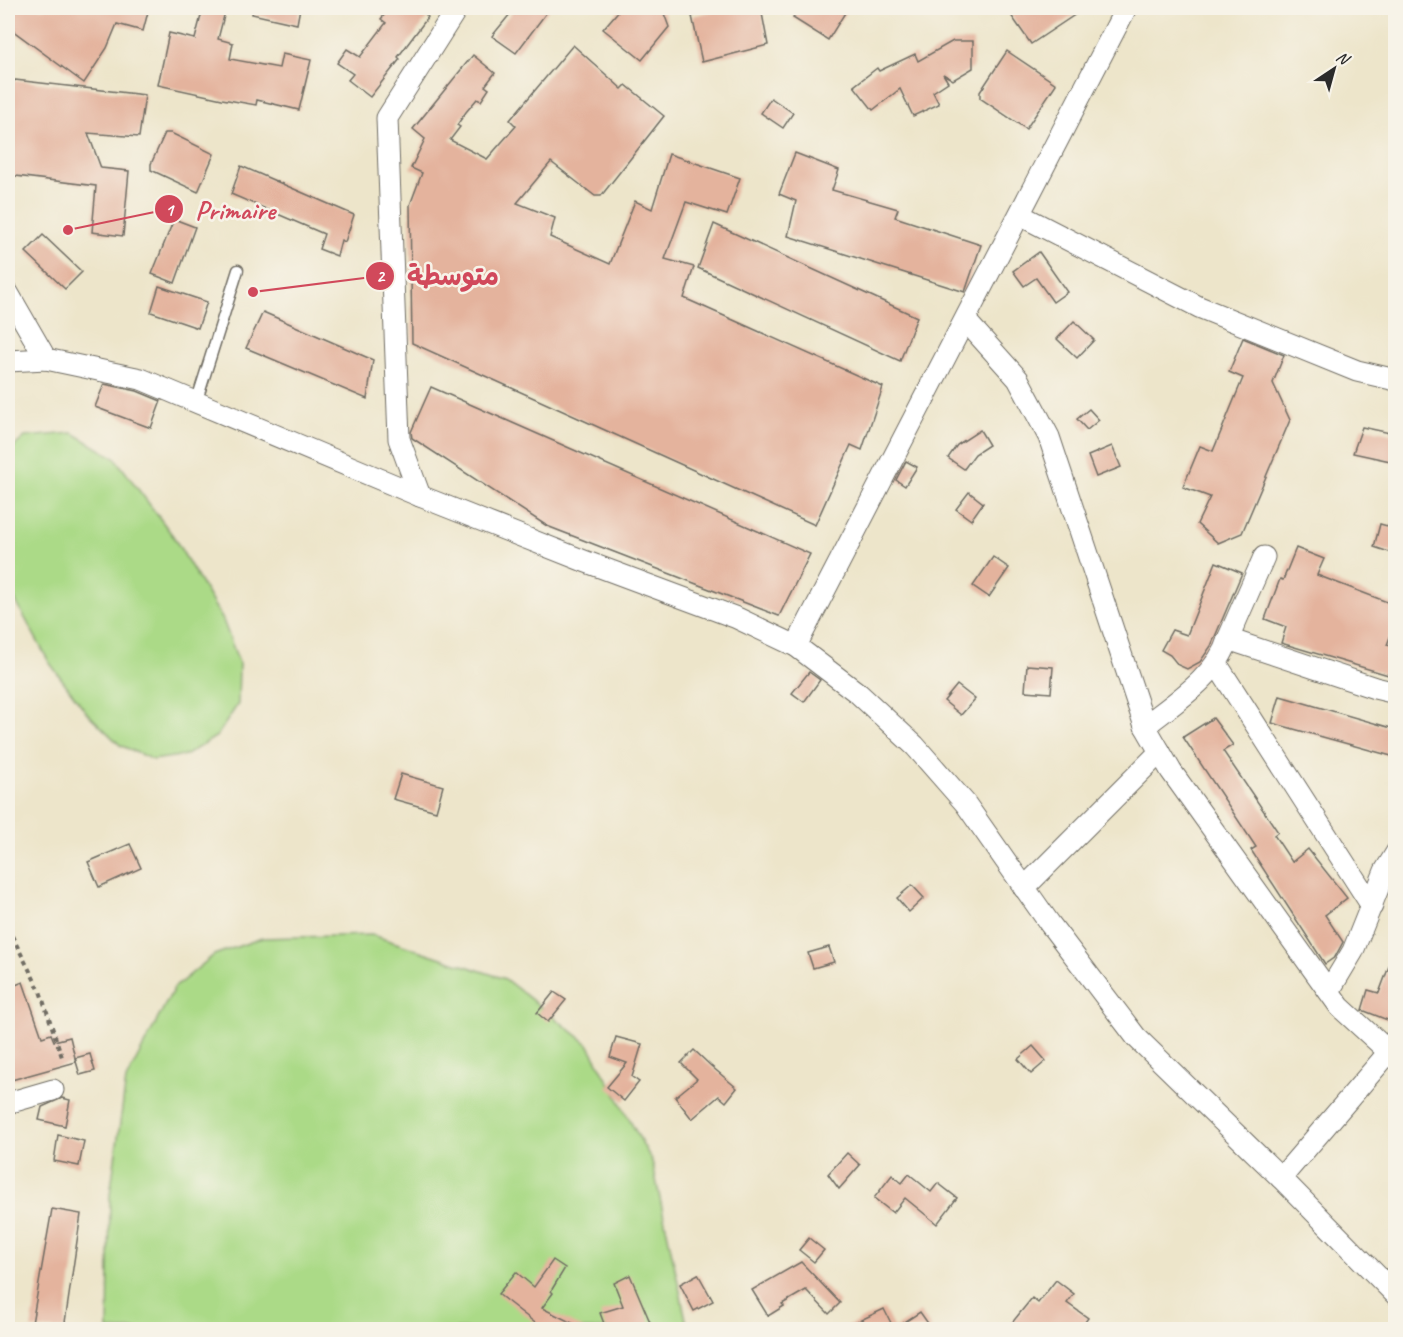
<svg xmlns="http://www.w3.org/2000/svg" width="1403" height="1337" font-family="Caveat,'Playpen Sans Arabic',sans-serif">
	<rect width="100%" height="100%" fill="#f7f3e8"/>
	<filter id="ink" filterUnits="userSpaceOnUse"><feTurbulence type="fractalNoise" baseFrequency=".0167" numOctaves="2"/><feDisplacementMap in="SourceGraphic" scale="12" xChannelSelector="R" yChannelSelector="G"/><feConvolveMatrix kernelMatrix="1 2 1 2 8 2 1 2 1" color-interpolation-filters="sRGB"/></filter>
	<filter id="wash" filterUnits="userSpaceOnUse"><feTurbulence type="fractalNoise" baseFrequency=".008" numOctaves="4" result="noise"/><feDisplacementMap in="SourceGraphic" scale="24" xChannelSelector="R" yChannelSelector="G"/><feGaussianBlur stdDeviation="1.35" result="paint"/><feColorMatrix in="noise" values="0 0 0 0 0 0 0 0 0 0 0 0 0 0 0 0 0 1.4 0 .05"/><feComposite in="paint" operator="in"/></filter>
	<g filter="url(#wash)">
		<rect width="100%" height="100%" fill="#ede5ca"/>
		<g fill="#abda87" stroke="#6b8259" stroke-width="1.5">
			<path d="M73 433 115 458 173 536 223 620 239 663 238 704 217 736 186 755 153 760 120 745 87 713 49 662 8 587V452L25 437Z"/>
			<path d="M372 935 505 979 588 1044 652 1161 688 1329 108 1330 110 1195 126 1080 174 988 214 955 262 938Z"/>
		</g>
		<g id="blocks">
			<g fill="#e4b39d">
				<path d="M8 8H149L143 31 117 24 107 48 84 83 8 27Z"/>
				<path d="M203 8H226L218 39 233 43 230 59 279 68 282 54 311 60 299 110 257 100 256 105 222 99 158 85 169 33 195 39Z"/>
				<path d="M253 8H300L297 24 252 14Z"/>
				<path d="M390 8H431L426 15 428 17 398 57 400 59 370 97 348 80 353 74 337 63 347 49 360 57 386 23 381 19Z"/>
				<path d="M515 8H550L516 53 492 36Z"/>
				<path d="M621 8H662L669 27 642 60 603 29Z"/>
				<path d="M725 8H761L768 45 702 62 692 16Z"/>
				<path d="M799 8H848L828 40 793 18Z"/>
				<path d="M1006 8H1085L1031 44Z"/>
				<path d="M953 41H973V68L953 80 943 74 948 82 933 92 939 104 913 116 900 89 873 110 854 86 877 68 879 71 915 54 918 61Z"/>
				<path d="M573 45 622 89 626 85 664 116 601 196H595L551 162 517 203 555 218 550 237 610 264 635 201 652 209 669 154 740 178 727 215 686 202 665 259 694 267 684 298 883 387 862 450 851 445 815 525 412 343 410 205 422 173 411 168 425 139 413 129 473 55 495 73 485 86 489 89 481 101 477 99 466 112 457 125 460 127 450 140 487 159 516 126 510 120Z"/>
				<path d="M1007 51 1056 84 1026 129 980 98V92Z"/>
				<path d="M15 80 145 95 139 137 88 133 101 168 129 171 123 236 92 232 96 186 8 175V89Z"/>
				<path d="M771 98 793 113 783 128 761 113Z"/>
				<path d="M165 133H171L214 154 198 192 151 170V164Z"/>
				<path d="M795 153 839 170 832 190 898 209 895 217 981 245 965 292 788 236 796 201 779 194Z"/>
				<path d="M241 166 354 215 345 242 341 240 337 256 319 249 324 234 231 194Z"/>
				<path d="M174 219 195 227 175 283 152 274Z"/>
				<path d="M714 224 917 317 900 361 698 268Z"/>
				<path d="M43 235 82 272 65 289 26 252Z"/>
				<path d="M1039 252 1067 292 1053 302 1036 278 1024 286 1013 271Z"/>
				<path d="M159 286 207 302 198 328 151 312Z"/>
				<path d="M263 312 373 360 367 399 246 348Z"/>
				<path d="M1074 321 1094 340 1077 358 1057 339Z"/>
				<path d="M1243 338 1284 355 1273 383 1290 420 1242 533 1218 543 1197 524 1210 497 1183 487 1200 446 1213 451 1243 378 1229 372Z"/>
				<path d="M104 384 137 391 161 401 151 428 95 407Z"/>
				<path d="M431 387 810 554 779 616 547 526 412 438 411 432Z"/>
				<path d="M1089 409 1099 420 1087 430 1077 419Z"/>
				<path d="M1362 427 1395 434V462L1353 453Z"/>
				<path d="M980 430 989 445 975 454 964 469 948 458 957 445Z"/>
				<path d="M1112 446 1121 467 1096 477 1088 456Z"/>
				<path d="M906 461 917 467 905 486 896 480Z"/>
				<path d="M969 492 983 503 971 520 956 509Z"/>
				<path d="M1380 524 1395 528V554L1374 547Z"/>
				<path d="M1296 548 1324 559 1317 575 1395 605V624L1387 645 1395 647V677L1281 643 1286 627 1265 619 1280 579 1283 580Z"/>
				<path d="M993 557 1009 568 989 597 973 586Z"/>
				<path d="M1216 562 1242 573 1211 646 1200 662 1187 669 1178 665 1170 655 1161 650 1172 630 1187 635Z"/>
				<path d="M1027 665 1053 667 1051 693 1025 691Z"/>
				<path d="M809 672 820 680 804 702 792 693Z"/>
				<path d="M957 685 975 699 961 715 944 701Z"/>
				<path d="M1280 696 1395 729V757L1272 723Z"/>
				<path d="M1213 718 1233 745 1223 751 1278 832 1274 835 1292 862 1308 849 1347 898 1325 915 1343 942 1335 957 1325 964 1251 850 1256 847 1183 737Z"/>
				<path d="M401 774 443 786 436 811 393 799Z"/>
				<path d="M130 844 141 868 99 887 88 862Z"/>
				<path d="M912 885 924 898 909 912 897 898Z"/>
				<path d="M829 947 834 962 813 968 808 953Z"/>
				<path d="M1394 953H1395V1023L1362 1010 1368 990 1379 993Z"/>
				<path d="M23 982 42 1037 51 1034 54 1041 70 1037 76 1062 8 1081V988Z"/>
				<path d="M554 992 566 1000 548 1022 537 1013Z"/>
				<path d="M616 1037 642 1044 632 1077 639 1082 624 1101 607 1087 627 1063 610 1057Z"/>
				<path d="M1033 1046 1046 1061 1031 1074 1018 1059Z"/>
				<path d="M694 1050 711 1066 737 1088 726 1102 719 1096 692 1119 675 1097 697 1079 681 1063Z"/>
				<path d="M90 1054 95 1071 80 1075 75 1058Z"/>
				<path d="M62 1098 70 1100 65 1126 39 1120 42 1107Z"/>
				<path d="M58 1135 84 1141 79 1166 54 1161Z"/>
				<path d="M847 1153 860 1165 839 1189 828 1174Z"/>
				<path d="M909 1174 931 1192 938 1183 957 1198 937 1224 905 1198 893 1213 874 1198 892 1175 902 1183Z"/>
				<path d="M52 1209 81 1214 64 1329H31Z"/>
				<path d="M809 1238 824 1250 814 1262 799 1250Z"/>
				<path d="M553 1260 565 1268 551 1291 553 1293 542 1308 584 1329H543L498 1294 516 1272 534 1287Z"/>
				<path d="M801 1262 840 1303 829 1314 806 1290 782 1304 784 1306 768 1316 752 1290Z"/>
				<path d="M698 1274 713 1301 694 1311 680 1284Z"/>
				<path d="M630 1275 653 1329H606L600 1313 623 1306 614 1283Z"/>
				<path d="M1056 1280 1074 1294 1067 1303 1088 1318 1080 1329H1007L1032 1298 1038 1303Z"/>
				<path d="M884 1309 894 1329 920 1312 932 1329H842Z"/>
			</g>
		</g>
	</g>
	<g filter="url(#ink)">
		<use href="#blocks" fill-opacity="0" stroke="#6f6c63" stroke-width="1.5"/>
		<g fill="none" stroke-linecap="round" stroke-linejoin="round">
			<g stroke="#6f6c63" stroke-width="13">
				<path id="lane" d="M196 403 238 270"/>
			</g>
			<g stroke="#6f6c63" stroke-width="23">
				<g id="street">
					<path d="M1020 215 1199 307 1357 371 1396 380"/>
					<path d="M8 293 46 359"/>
					<path d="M966 321 1018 379 1049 437 1145 726 1171 771 1340 1007 1389 1052 1396 1055"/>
					<path d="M8 361 46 359 141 379 420 496 584 561 737 618 796 646 859 694 915 746 965 803 1050 924 1136 1037 1281 1178 1396 1295"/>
					<path d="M420 496 399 439 387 118 457 8"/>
					<path d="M1228 639 1375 688 1396 693"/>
					<path d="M796 646 1126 8"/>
					<path d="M1216 663 1372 906"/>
					<path d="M1145 726C1174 703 1218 675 1228 639L1264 557"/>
					<path d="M1024 888 1160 752"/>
					<path d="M1329 991 1353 951 1385 871 1396 853"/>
					<path d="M8 1103 53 1090"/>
					<path d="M1281 1178 1389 1052 1395 1040"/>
				</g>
			</g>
			<path stroke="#6f6c63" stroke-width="4" stroke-dasharray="4.5 4.5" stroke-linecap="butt" d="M8 928 40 991 63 1060"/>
			<use href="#lane" stroke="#fff" stroke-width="10"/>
			<use href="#street" stroke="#fff" stroke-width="21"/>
		</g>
	</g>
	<path fill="none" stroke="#d1495b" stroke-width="2" d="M68 230L169 209M253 292L380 276"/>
	<g fill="#d1495b" stroke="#f7f3e8" stroke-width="2">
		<circle cx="68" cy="230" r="6"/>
		<circle cx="253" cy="292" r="6"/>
		<circle cx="169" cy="209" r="15"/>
		<circle cx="380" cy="276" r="15"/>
	</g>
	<g font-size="18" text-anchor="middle" font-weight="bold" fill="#fff">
		<text x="169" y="216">1</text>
		<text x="380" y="282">2</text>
	</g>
	<g font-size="27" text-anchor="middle" font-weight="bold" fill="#d1495b" stroke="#f7f3e8" stroke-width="5" stroke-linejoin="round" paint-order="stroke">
		<text x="235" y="219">Primaire</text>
		<text x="453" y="285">متوسطة</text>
	</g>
	<rect width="1403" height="1337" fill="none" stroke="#f7f3e8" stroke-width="30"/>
	<g transform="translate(1334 69) rotate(36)" stroke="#f7f3e8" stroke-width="4.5" paint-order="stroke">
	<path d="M0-4.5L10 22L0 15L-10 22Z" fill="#2b2b2b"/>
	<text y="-9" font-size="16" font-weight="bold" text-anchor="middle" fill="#2b2b2b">N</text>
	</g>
</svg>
